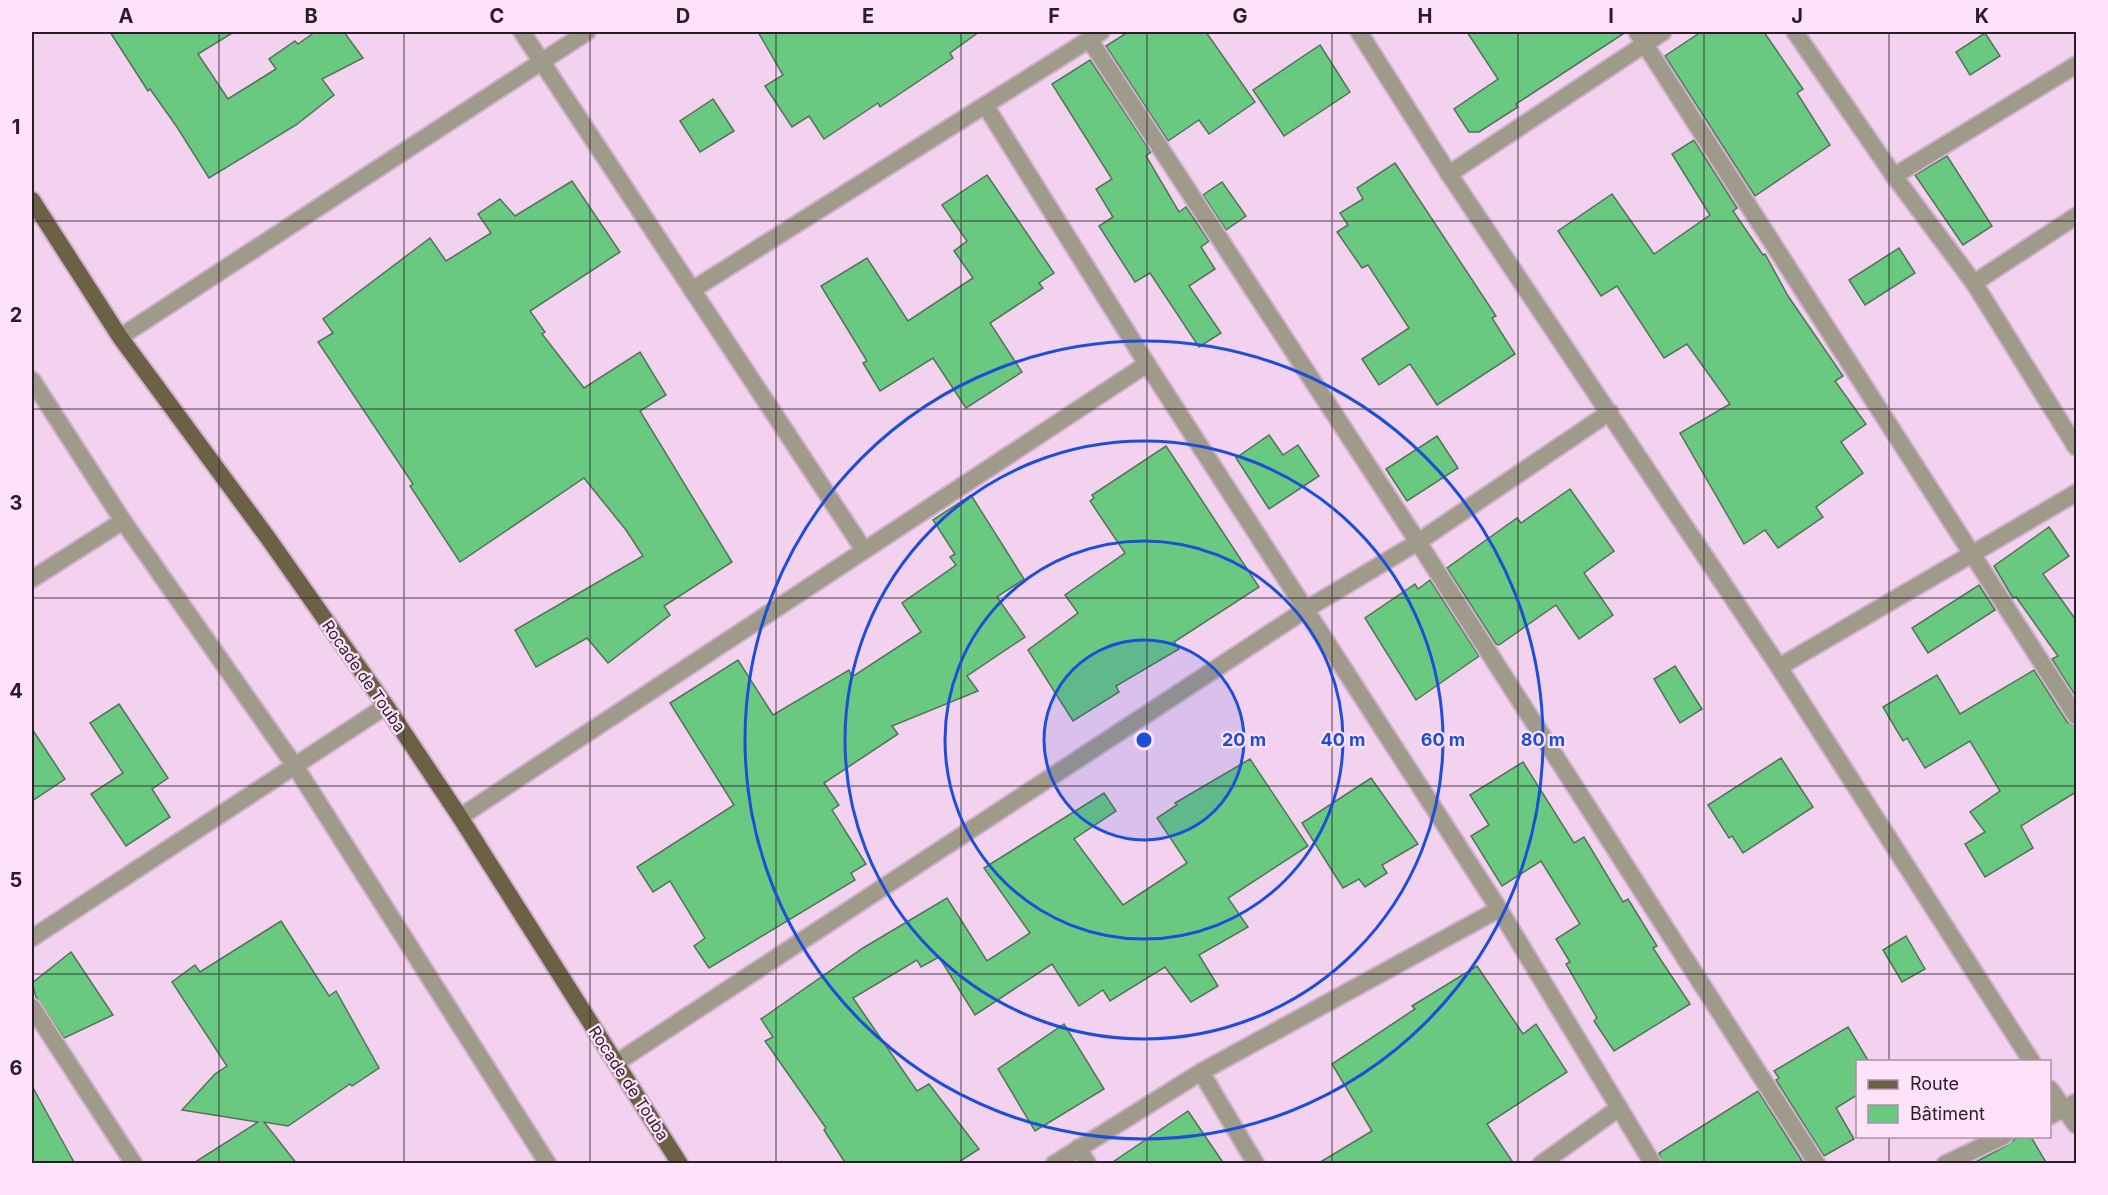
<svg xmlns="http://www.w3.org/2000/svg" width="2108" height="1195" font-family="Inter,sans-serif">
	<rect width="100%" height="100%" fill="#f3d2f0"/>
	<g fill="#69c980" stroke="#547259" stroke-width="1.5">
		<path d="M110 32H234L198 54 228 99 276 69 269 59 295 41 298 44 315 32H344L363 58 322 79 334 95 296 125 209 178 177 127 150 89 148 91Z"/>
		<path d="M758 32H979L950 53 953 58 880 107 878 103 824 139 809 116 792 127 765 86 783 75Z"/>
		<path d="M1128 32H1206L1255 102 1209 134 1199 120 1168 141 1106 46Z"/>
		<path d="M1467 32H1626L1516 104 1518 107 1479 132H1469L1454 109 1498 79Z"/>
		<path d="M1701 32H1764L1803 89 1797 93 1830 145 1755 196 1665 56Z"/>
		<path d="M1985 33 2000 56 1970 75 1956 52Z"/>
		<path d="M1320 45 1350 92 1284 136 1253 90Z"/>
		<path d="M1090 60 1151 152 1146 156 1179 212 1186 207 1209 241 1201 247 1215 269 1189 286 1221 333 1199 347 1150 273 1135 282 1099 226 1113 217 1096 189 1112 179 1052 84Z"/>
		<path d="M713 99 734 131 700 152 680 121Z"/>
		<path d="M1694 140 1737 208 1733 211 1763 255 1765 254 1788 296 1843 376 1835 381 1866 424 1841 442 1863 473 1816 507 1823 517 1778 548 1765 530 1744 544 1680 433 1730 404 1687 344 1664 358 1617 286 1601 296 1558 231 1612 194 1654 254 1710 215 1672 154Z"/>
		<path d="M1947 156 1992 226 1963 245 1915 175Z"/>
		<path d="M1395 163 1496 316 1492 318 1515 354 1437 405 1410 364 1379 385 1362 359 1409 328 1368 265 1362 268 1337 232 1348 225 1340 213 1363 199 1357 188Z"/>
		<path d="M987 175 1054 273 1039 283 1043 288 990 323 1022 372 966 408 933 358 880 391 863 363 867 361 821 286 867 258 908 321 973 278 954 251 967 241 942 205Z"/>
		<path d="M572 181 620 252 530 311 545 332 542 334 584 388 640 352 666 395 640 411 732 562 664 606 670 615 608 663 587 638 536 667 515 630 643 556 626 530 584 478 460 562 410 486 413 484 318 342 333 333 323 319 430 238 446 261 491 233 478 214 500 199 515 216Z"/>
		<path d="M1222 182 1246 216 1226 230 1203 195Z"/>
		<path d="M1899 248 1915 273 1865 305 1849 280Z"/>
		<path d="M1269 435 1283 455 1298 445 1319 476 1269 509 1236 458Z"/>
		<path d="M1437 436 1458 468 1407 501 1386 469Z"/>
		<path d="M1166 446 1259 587 1174 642 1179 649 1116 686 1119 692 1073 721 1028 650 1078 613 1065 595 1125 553 1090 501 1094 498 1092 495Z"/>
		<path d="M1570 489 1614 551 1584 573 1613 615 1579 639 1556 605 1499 645 1496 644 1447 568 1517 518 1521 523Z"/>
		<path d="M971 495 1024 579 997 597 1025 637 967 676 978 691 892 726 898 734 824 783 839 805 832 810 866 864 851 873 855 880 709 968 694 946 705 938 670 881 653 892 637 867 734 805 670 703 738 660 773 715 849 670 852 677 921 632 902 603 956 565 950 557 955 554 933 520Z"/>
		<path d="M2049 527 2069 556 2043 574 2076 620V697L2052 659 2058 656 2016 597 2013 598 1994 566Z"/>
		<path d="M1430 580 1479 656 1416 700 1365 618 1415 584 1418 589Z"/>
		<path d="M1979 585 1995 610 1928 653 1912 628Z"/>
		<path d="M1675 666 1702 709 1680 723 1654 679Z"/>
		<path d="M2034 670 2067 722 2076 726V792L2021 826 2033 848 1985 877 1965 844 1985 832 1970 812 2000 791 1970 741 1925 768 1907 738 1903 741 1883 707 1937 675 1960 714Z"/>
		<path d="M119 704 168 778 152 789 170 817 126 846 91 794 123 773 90 723Z"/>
		<path d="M32 729 65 779 32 801Z"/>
		<path d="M1781 758 1813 807 1743 853 1732 836 1729 838 1708 805Z"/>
		<path d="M1250 759 1308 846 1228 898 1248 927 1199 955 1218 986 1191 1002 1165 967 1110 1001 1103 990 1079 1006 1052 964 975 1015 939 957 921 967 917 960 853 998 917 1091 929 1084 979 1149 956 1164H846L824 1130 826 1128 765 1041 773 1037 761 1019 863 948 947 898 987 961 1030 933 984 868 1104 793 1116 811 1074 839 1123 905 1187 863 1157 818 1177 805 1175 803Z"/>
		<path d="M1523 762 1574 843 1584 837 1623 902 1628 899 1657 946 1653 948 1690 1004 1614 1051 1594 1021 1597 1018 1566 964 1570 962 1556 939 1580 924 1541 861 1502 886 1471 836 1489 825 1470 795Z"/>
		<path d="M1371 778 1418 844 1382 865 1387 873 1365 887 1359 879 1343 888 1302 823Z"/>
		<path d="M281 921 329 996 336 991 379 1068 352 1086 350 1084 288 1126 264 1122 297 1164H192L258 1122 182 1110 215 1074 227 1066 172 982 195 965 200 972Z"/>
		<path d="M1906 936 1925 969 1902 982 1883 950Z"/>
		<path d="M71 952 113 1015 64 1038 36 997 32 983Z"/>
		<path d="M1477 966 1523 1034 1536 1024 1567 1072 1487 1124 1514 1164H1317L1372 1131 1332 1064 1415 1009 1412 1006Z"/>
		<path d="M1064 1024 1104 1089 1035 1131 998 1069Z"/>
		<path d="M1848 1027 1869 1062H1857V1095L1836 1108 1854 1139 1824 1156 1776 1080 1779 1078 1774 1071Z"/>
		<path d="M32 1086 75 1164H32Z"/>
		<path d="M1758 1091 1804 1164H1663L1659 1153Z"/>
		<path d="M1188 1111 1224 1164H1110Z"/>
		<path d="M2017 1137H2031L2047 1164H1972L2008 1145Z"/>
	</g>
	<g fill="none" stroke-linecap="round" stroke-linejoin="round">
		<g stroke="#cfb1cc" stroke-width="20">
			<g id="minor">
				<path d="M522 32 864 550"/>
				<path d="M1359 32 1449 174 1779 667 2032 1062"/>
				<path d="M1637 32 2076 716"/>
				<path d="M1795 32 1894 176 1974 283 2076 447"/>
				<path d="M1089 39 1418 542 1817 1164"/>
				<path d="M985 105 1147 364 1499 909 1653 1164"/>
				<path d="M1449 174 1663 32"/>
				<path d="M1894 176 2076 65"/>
				<path d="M1974 283 2076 216"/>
				<path d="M692 290 1101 32"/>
				<path d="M32 380 123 521 295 766 548 1164"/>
				<path d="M32 579 123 521"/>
				<path d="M1779 667 2076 493"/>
				<path d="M460 817 1147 364"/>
				<path d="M32 1007 134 1164"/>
				<path d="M616 1063 1305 610 1418 542 1610 412"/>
				<path d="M1201 1072 1256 1164"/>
				<path d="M2050 1089 2076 1125"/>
				<path d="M2050 1116 2076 1102"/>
				<path d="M1078 1148 1088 1164"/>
				<path d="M1054 1164 1201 1072 1499 909"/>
				<path d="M1541 1164 1619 1108"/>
				<path d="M1945 1164 2004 1136"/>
			</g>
		</g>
		<g stroke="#cfb1cc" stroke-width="20">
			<g id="tertiary">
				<path d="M120 337 587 32"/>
				<path d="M32 938 386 706"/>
			</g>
		</g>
		<g stroke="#cfb1cc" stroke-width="20">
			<path id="primary" d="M32 200 120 337 268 538 386 706 460 817 680 1164"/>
		</g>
		<use href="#minor" stroke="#a09a8a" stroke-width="16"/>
		<use href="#tertiary" stroke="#a09a8a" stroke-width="16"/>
		<use href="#primary" stroke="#6c6144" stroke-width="16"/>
	</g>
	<path fill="none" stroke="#291d28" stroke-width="1.5" stroke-opacity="0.55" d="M219 32V1164M404 32V1164M590 32V1164M776 32V1164M961 32V1164M1147 32V1164M1332 32V1164M1518 32V1164M1704 32V1164M1889 32V1062M32 221H2076M32 409H2076M32 598H2076M32 786H2076M32 974H2076M1889 1136V1164"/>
	<circle cx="1144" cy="740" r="100" fill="#1d4ed8" fill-opacity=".12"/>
	<g fill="none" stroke="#1d4ed8" stroke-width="3">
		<circle cx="1144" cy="740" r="100"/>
		<circle cx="1144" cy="740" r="199"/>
		<circle cx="1144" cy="740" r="299"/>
		<circle cx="1144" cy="740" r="399"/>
	</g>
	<g text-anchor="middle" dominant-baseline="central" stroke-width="4.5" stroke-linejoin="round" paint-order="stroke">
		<g font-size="16" fill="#291d28" stroke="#fde2f9">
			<text transform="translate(364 676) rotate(55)">Rocade de Touba</text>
			<text transform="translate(629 1083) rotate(57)">Rocade de Touba</text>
		</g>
	</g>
	<circle cx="1144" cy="740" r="9" fill="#1d4ed8" stroke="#fde2f9" stroke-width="3"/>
	<g font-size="18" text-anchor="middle" font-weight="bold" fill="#1d4ed8" stroke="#fde2f9" stroke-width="4.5" stroke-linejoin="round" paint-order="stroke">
		<text x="1244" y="746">20 m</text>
		<text x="1343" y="746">40 m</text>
		<text x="1443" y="746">60 m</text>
		<text x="1543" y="746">80 m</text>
	</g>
	<rect width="2108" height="1195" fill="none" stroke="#fde2f9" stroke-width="66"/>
	<rect x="1856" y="1060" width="195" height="78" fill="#fde2f9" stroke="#a893a5" stroke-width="1.5"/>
	<rect x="1868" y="1080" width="30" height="9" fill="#6c6144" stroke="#a893a5" stroke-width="1.5"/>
	<text x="1910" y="1090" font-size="18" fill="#291d28">Route</text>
	<rect x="1868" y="1105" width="30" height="18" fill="#69c980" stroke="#a893a5" stroke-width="1.5"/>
	<text x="1910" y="1120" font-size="18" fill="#291d28">Bâtiment</text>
	<rect x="33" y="33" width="2042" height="1129" fill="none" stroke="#291d28" stroke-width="2"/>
	<g font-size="20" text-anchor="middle" font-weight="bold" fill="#291d28">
		<text x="126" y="23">A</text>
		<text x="311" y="23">B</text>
		<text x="497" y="23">C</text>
		<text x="683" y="23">D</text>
		<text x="868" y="23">E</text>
		<text x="1054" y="23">F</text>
		<text x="1240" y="23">G</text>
		<text x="1425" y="23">H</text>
		<text x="1611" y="23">I</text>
		<text x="1797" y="23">J</text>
		<text x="1982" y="23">K</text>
		<text x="16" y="134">1</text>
		<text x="16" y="322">2</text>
		<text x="16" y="510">3</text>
		<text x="16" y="698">4</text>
		<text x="16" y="887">5</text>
		<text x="16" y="1075">6</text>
	</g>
</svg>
